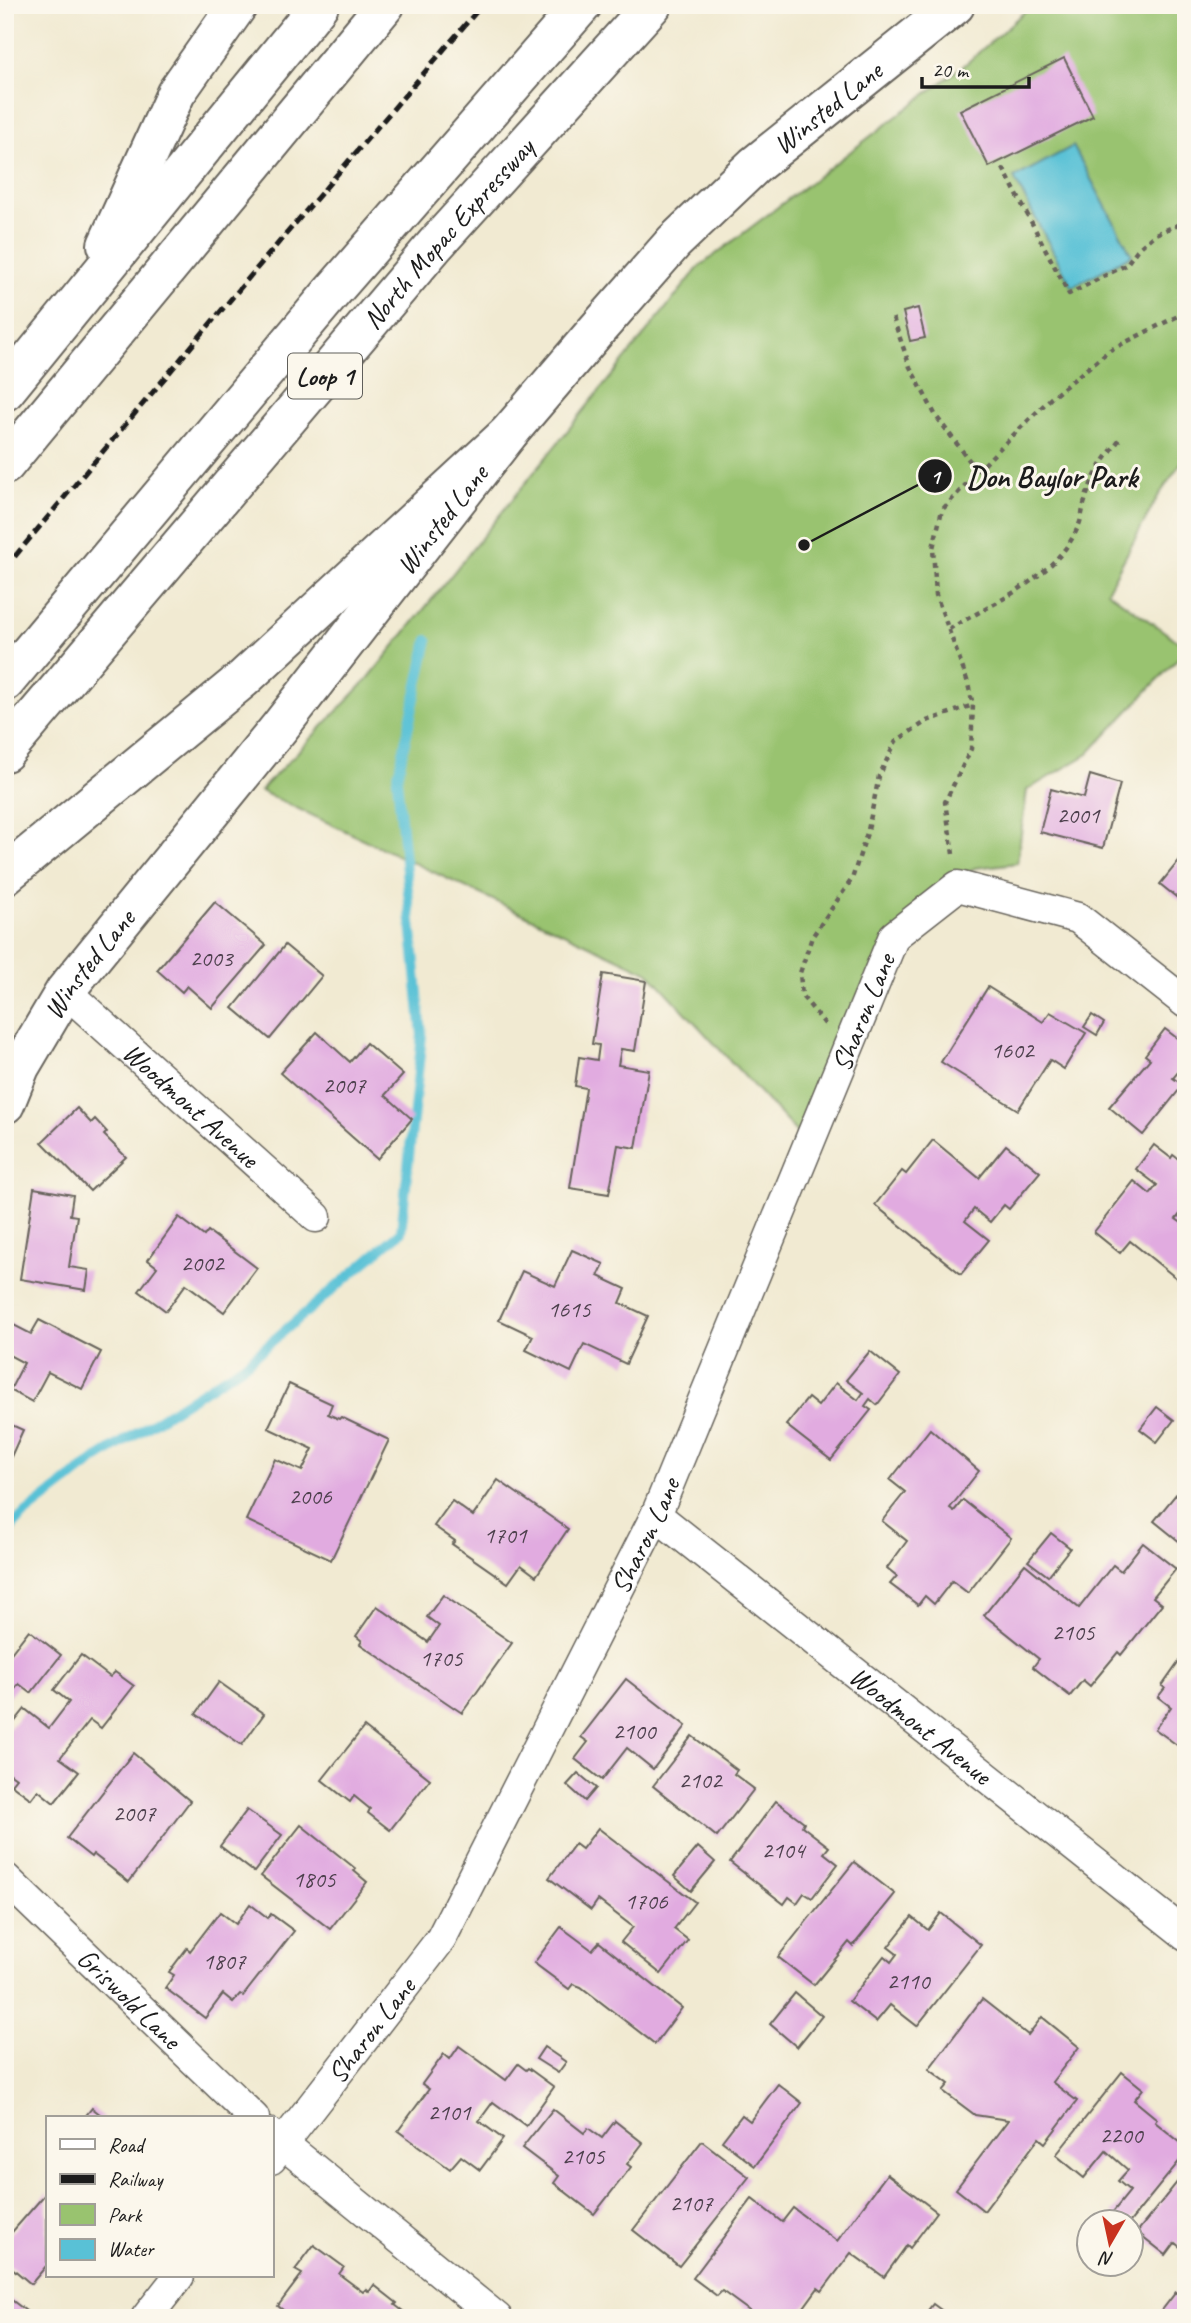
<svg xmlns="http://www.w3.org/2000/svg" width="1191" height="2323" font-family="Caveat,sans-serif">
	<rect width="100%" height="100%" fill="#fbf7ec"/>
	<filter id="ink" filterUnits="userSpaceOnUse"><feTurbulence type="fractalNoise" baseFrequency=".0143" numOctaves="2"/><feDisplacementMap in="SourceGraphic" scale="14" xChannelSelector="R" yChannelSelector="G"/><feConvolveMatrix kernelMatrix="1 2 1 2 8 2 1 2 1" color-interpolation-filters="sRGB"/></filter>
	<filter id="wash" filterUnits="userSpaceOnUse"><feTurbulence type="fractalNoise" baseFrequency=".00686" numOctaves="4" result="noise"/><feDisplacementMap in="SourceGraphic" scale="28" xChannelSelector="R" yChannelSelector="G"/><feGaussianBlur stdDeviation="1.57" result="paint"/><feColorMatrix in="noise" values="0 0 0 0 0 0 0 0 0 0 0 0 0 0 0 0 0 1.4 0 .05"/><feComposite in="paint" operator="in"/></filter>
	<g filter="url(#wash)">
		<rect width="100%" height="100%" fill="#f1ead2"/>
		<path fill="#99c36f" stroke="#5a7046" stroke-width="2" d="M1032 5H1186V456L1157 498 1107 591 1186 647V650L1088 754 1027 790 1017 863 975 868 931 889 798 1134 649 973 260 791 367 680 699 267 968 62Z"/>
		<path fill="#59c1d6" stroke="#3a6e79" stroke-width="2" d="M1073 146 1132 255 1072 287 1014 178Z"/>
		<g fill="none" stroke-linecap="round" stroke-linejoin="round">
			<path stroke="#59c1d6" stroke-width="10" d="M5 1535 21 1517 96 1459 244 1365 401 1232 422 1035 397 779 428 640"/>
		</g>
		<g id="blocks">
			<g fill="#e1abe0">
				<path d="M1064 58 1093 116 989 167 960 110Z"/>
				<path d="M918 308 925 338 910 341 903 312Z"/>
				<path d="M1090 775 1120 784 1103 848 1040 832 1051 789 1084 798Z"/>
				<path d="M1186 852V905L1160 884Z"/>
				<path d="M215 902 266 945 212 1008 187 986 182 992 157 970Z"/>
				<path d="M285 945 322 976 270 1039 233 1008Z"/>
				<path d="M603 974 646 981 635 1051 621 1049 618 1065 649 1070 636 1148 618 1145 609 1194 570 1188 586 1088 575 1086 579 1057 597 1060 599 1045 592 1044Z"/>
				<path d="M988 987 1043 1022 1050 1012 1086 1033 1064 1069 1050 1060 1018 1110 941 1062Z"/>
				<path d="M1092 1015 1104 1023 1097 1035 1084 1027Z"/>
				<path d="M1165 1029 1186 1045V1063L1173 1078 1183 1085 1143 1135 1109 1107 1150 1059 1145 1055Z"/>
				<path d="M317 1032 350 1062 366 1043 403 1075 385 1095 412 1119 377 1159 280 1073Z"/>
				<path d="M77 1108 91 1123 95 1119 107 1132 104 1135 126 1157 90 1191 42 1142Z"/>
				<path d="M933 1140 979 1178 1006 1145 1040 1172 1009 1209 1004 1205 990 1222 974 1209 965 1221 989 1240 961 1274 875 1205 902 1171 906 1174Z"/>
				<path d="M1154 1145 1171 1158 1173 1155 1181 1161 1186 1155V1207L1176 1219 1186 1226V1286L1130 1241 1120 1253 1094 1232 1134 1181 1150 1194 1157 1185 1136 1169Z"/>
				<path d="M34 1188 73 1195 70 1215 77 1216 69 1267 89 1270 86 1290 20 1279Z"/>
				<path d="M179 1217 204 1236 208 1231 257 1268 224 1312 186 1284 166 1311 139 1291 157 1267 148 1260Z"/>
				<path d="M572 1250 604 1264 598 1276 626 1289 620 1303 648 1316 626 1364 584 1344 571 1372 526 1350 533 1336 499 1320 522 1271 555 1286Z"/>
				<path d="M39 1320 101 1352 82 1389 48 1372 32 1402 10 1390 24 1363 5 1353V1332L10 1323 31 1334Z"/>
				<path d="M870 1351 900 1375 877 1405 870 1399 865 1406 871 1410 831 1460 786 1425 808 1398 818 1406 836 1383 858 1400 863 1393 846 1380Z"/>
				<path d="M289 1384 332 1404 328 1414 339 1419 341 1417 389 1440 331 1560 246 1520 275 1459 302 1471 313 1449 268 1428Z"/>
				<path d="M1157 1407 1174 1420 1157 1442 1140 1429Z"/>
				<path d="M5 1422 23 1430 5 1470Z"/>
				<path d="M930 1429 979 1471 950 1508 954 1511 963 1500 1011 1538 968 1593 952 1581 934 1604 925 1596 918 1605 890 1584 897 1576 887 1568 907 1541 882 1521 905 1492 890 1480Z"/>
				<path d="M498 1480 568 1529 536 1576 521 1565 508 1583 452 1544 455 1541 434 1526 452 1501 473 1516Z"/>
				<path d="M1186 1482V1547L1154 1521Z"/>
				<path d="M1051 1533 1070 1548 1048 1576 1028 1561Z"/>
				<path d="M1143 1543 1176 1569 1153 1597 1162 1604 1121 1655 1118 1652 1090 1686 1083 1680 1070 1696 1033 1667 1039 1659 984 1615 1025 1564 1079 1608 1113 1565 1121 1571Z"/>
				<path d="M443 1595 512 1643 462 1713 360 1644 362 1641 356 1636 377 1606 428 1642 439 1626 427 1617Z"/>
				<path d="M29 1630 61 1655 31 1693 19 1684 5 1702V1661Z"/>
				<path d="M1186 1652V1742L1181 1748 1155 1729 1171 1707 1158 1697 1165 1688 1162 1686Z"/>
				<path d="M81 1655 110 1677 115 1672 134 1686 101 1728 90 1720 60 1758 79 1772 54 1803 38 1790 31 1799 11 1784 16 1778 5 1770V1734L25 1709 49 1728 69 1702 54 1690Z"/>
				<path d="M626 1679 686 1726 653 1769 627 1748 602 1780 575 1759 588 1742 581 1737Z"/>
				<path d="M219 1682 264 1714 242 1745 196 1714Z"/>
				<path d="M364 1727 430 1779 390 1830 368 1813 370 1809 354 1796 350 1802 322 1780Z"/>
				<path d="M692 1736 737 1770 734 1774 754 1789 717 1837 653 1786Z"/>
				<path d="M133 1753 190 1801 129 1882 93 1854 91 1857 67 1838Z"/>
				<path d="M578 1773 596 1788 585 1801 567 1785Z"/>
				<path d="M776 1801 804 1822 802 1826 829 1847 824 1853 838 1864 812 1898 804 1893 797 1903 789 1897 784 1904 730 1862Z"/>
				<path d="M247 1810 282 1835 254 1872 220 1846Z"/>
				<path d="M301 1825 356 1869 354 1871 367 1882 330 1929 261 1876Z"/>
				<path d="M598 1828 695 1902 674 1929 688 1940 661 1974 621 1942 633 1927 598 1900 591 1910 549 1878 575 1844 582 1849Z"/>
				<path d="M698 1847 715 1862 691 1891 674 1876Z"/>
				<path d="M854 1862 895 1894 853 1946 849 1942 814 1985 778 1957Z"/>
				<path d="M250 1904 268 1918 271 1914 294 1931 243 1996 240 1994 233 2002 223 1994 205 2018 165 1988 174 1975 169 1972 187 1948 190 1951 220 1912 236 1924Z"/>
				<path d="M941 1913 981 1945 917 2026 890 2005 876 2022 849 2001 884 1956 891 1962 897 1954 888 1947 912 1917 928 1930Z"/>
				<path d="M561 1927 592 1950 599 1942 682 2008 655 2044 581 1987 573 1984 569 1989 534 1963Z"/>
				<path d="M795 1993 822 2016 797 2047 770 2024Z"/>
				<path d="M982 1999 1028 2035 1042 2017 1079 2047 1052 2082 1077 2101 1045 2143 1039 2138 984 2211 956 2189 1008 2120 975 2115 943 2091 949 2084 929 2069Z"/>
				<path d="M459 2046 506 2080 518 2064 526 2070 528 2068 554 2087 526 2126 493 2102 479 2121 503 2139 480 2170 461 2156 450 2169 398 2131 429 2089 422 2084 444 2054 450 2059Z"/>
				<path d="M544 2047 566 2062 558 2073 536 2059Z"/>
				<path d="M1122 2072 1143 2089 1134 2100 1157 2119 1155 2122 1186 2147V2153L1130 2222H1123L1112 2213 1130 2191 1118 2181 1128 2170 1106 2151 1084 2178 1056 2155Z"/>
				<path d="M778 2084 802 2103 755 2166 722 2141 742 2115 750 2121Z"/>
				<path d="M92 2108 105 2118H84Z"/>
				<path d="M553 2109 584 2133 588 2128 602 2138 615 2121 643 2143 627 2164 631 2167 594 2214 554 2183 559 2176 522 2148Z"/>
				<path d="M702 2141 749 2177 679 2266 633 2230Z"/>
				<path d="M1186 2171V2252L1175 2243 1166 2255 1137 2232Z"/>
				<path d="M887 2174 937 2212 910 2248 907 2245 884 2277 851 2253 822 2291 818 2288 796 2318H759L722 2291 717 2296 693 2278 752 2199 782 2222 793 2208 837 2241Z"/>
				<path d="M47 2192V2265L31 2284 5 2262V2251L10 2246 5 2240Z"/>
				<path d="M314 2245 344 2267 339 2274 363 2292 366 2289 369 2292 374 2285 397 2303 395 2305 412 2318H293L278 2306 302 2274 295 2270Z"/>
				<path d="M1176 2292 1182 2297 1186 2293V2318H1156Z"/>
				<path d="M5 2295 26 2311 21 2318H5Z"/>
				<path d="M933 2304 952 2318H922Z"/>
			</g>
		</g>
	</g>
	<g filter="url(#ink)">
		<use href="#blocks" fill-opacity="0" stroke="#67645c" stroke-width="2"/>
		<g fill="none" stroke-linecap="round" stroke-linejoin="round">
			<g stroke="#67645c" stroke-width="33">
				<g id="minor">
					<path id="s1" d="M65 991 316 1217"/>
					<path id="s2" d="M656 1515 1186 1935"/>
					<path id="s3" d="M5 1878 254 2118"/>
					<path d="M271 2134 497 2318"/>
					<path id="s4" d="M271 2159 441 1939 656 1515 894 936 958 886 1078 918 1186 1003"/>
					<path d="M146 2318 179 2276"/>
				</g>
			</g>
			<g stroke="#67645c" stroke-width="42">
				<g id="secondary">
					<path id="s5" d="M5 1104 20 1067 65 991 279 728 508 434 595 332 674 242 755 165 955 5"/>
				</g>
			</g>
			<g stroke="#67645c" stroke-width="42">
				<g id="motorway">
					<path d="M107 245 176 93 238 5"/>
					<path d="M5 391 319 5"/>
					<path d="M5 465 385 5"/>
					<path d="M5 682 332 292 582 5"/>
					<path id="s6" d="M5 752 435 245 652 5"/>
					<path d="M5 875 243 679 508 434"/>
				</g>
			</g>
			<g stroke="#67645c" stroke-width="4.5" stroke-dasharray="5 5" stroke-linecap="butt">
				<path d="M1003 168 1069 294 1126 265 1137 250 1155 234 1186 222"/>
				<path d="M893 318 910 367 936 416 978 472"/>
				<path d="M949 629C993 603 1056 578 1078 527 1082 519 1082 510 1085 501 1092 476 1106 457 1122 436"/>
				<path d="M953 854 945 802 971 749 973 705 967 680 936 595 933 548 942 510 996 452 1051 398 1110 350 1186 312"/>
				<path d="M825 1024 802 996 800 973 812 937 852 879 868 830 879 776 896 741 927 721 973 705"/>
			</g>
			<use href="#minor" stroke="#fff" stroke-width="30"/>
			<use href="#secondary" stroke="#fff" stroke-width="38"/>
			<use href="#motorway" stroke="#fff" stroke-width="38"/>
			<path stroke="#1c1c1c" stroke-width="5" stroke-dasharray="10 5" stroke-linecap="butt" d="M5 568 263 261 482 5"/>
		</g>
	</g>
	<g text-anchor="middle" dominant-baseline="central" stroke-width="6" stroke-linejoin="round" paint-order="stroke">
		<g font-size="24" fill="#4d404d">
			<text x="1078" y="815">2001</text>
			<text x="211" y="958">2003</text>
			<text x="1012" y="1050">1602</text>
			<text x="344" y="1085">2007</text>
			<text x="202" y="1263">2002</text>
			<text x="569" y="1309">1615</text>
			<text x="310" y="1496">2006</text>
			<text x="505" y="1535">1701</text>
			<text x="1073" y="1632">2105</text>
			<text x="441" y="1658">1705</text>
			<text x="634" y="1731">2100</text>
			<text x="700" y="1780">2102</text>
			<text x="134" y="1813">2007</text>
			<text x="783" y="1850">2104</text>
			<text x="314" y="1879">1805</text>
			<text x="646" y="1901">1706</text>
			<text x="224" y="1961">1807</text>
			<text x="908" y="1981">2110</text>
			<text x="449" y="2112">2101</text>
			<text x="1121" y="2135">2200</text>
			<text x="583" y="2156">2105</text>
			<text x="691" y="2203">2107</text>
		</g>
		<rect fill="#fbf7ec" stroke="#5f5e5a" stroke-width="2" x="288" y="353.5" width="74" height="45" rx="5"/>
		<g font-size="26" font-weight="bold" fill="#1c1c1c">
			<text x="325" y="376">Loop 1</text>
		</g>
		<g font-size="28" fill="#1c1c1c" stroke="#fbf7ec">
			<text stroke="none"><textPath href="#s5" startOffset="1298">Winsted Lane</textPath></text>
			<text stroke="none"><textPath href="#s6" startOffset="682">North Mopac Expressway</textPath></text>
			<text stroke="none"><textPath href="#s5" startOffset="732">Winsted Lane</textPath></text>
			<text stroke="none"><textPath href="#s5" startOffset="164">Winsted Lane</textPath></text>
			<text stroke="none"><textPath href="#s4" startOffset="1297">Sharon Lane</textPath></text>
			<text stroke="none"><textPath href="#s1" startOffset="170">Woodmont Avenue</textPath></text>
			<text stroke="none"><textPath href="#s4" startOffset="730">Sharon Lane</textPath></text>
			<text stroke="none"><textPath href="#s2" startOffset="338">Woodmont Avenue</textPath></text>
			<text stroke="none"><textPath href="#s3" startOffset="173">Griswold Lane</textPath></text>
			<text stroke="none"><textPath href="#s4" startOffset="163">Sharon Lane</textPath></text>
		</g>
	</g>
	<path fill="none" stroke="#1c1c1c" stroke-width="2.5" d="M804 545L935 476"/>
	<g fill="#1c1c1c" stroke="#fbf7ec" stroke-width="2.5">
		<circle cx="804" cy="545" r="7"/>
		<circle cx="935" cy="476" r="18"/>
	</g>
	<g font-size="21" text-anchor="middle" font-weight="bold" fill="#fff">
		<text x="935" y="484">1</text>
	</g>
	<g font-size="30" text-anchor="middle" font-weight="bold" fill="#1c1c1c" stroke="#fbf7ec" stroke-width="6" stroke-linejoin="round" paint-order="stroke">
		<text x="1052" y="487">Don Baylor Park</text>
	</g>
	<rect width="1191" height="2323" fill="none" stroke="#fbf7ec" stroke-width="28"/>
	<rect x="46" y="2116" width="228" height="161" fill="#fbf7ec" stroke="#a29f99" stroke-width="2"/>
	<rect x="60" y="2139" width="35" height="10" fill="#ffffff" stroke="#a29f99" stroke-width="2"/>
	<text x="108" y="2152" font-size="21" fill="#1c1c1c">Road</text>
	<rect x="60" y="2174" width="35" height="10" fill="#1c1c1c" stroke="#a29f99" stroke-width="2"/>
	<text x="108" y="2186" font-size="21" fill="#1c1c1c">Railway</text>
	<rect x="60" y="2204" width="35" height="21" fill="#99c36f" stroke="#a29f99" stroke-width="2"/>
	<text x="108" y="2222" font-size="21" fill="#1c1c1c">Park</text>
	<rect x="60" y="2239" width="35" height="21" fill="#59c1d6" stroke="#a29f99" stroke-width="2"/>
	<text x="108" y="2256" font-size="21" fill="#1c1c1c">Water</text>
	<g transform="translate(1110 2243) rotate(189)"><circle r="33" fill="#fbf7ec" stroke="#a29f99" stroke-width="2"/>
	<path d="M0-5L12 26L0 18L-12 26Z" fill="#c8321e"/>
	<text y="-10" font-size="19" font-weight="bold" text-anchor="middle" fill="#1c1c1c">N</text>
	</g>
	<path d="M922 77v10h107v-10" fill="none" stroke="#1c1c1c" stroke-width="3.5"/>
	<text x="932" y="77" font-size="21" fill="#1c1c1c" stroke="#fbf7ec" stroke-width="5" paint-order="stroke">20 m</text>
</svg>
